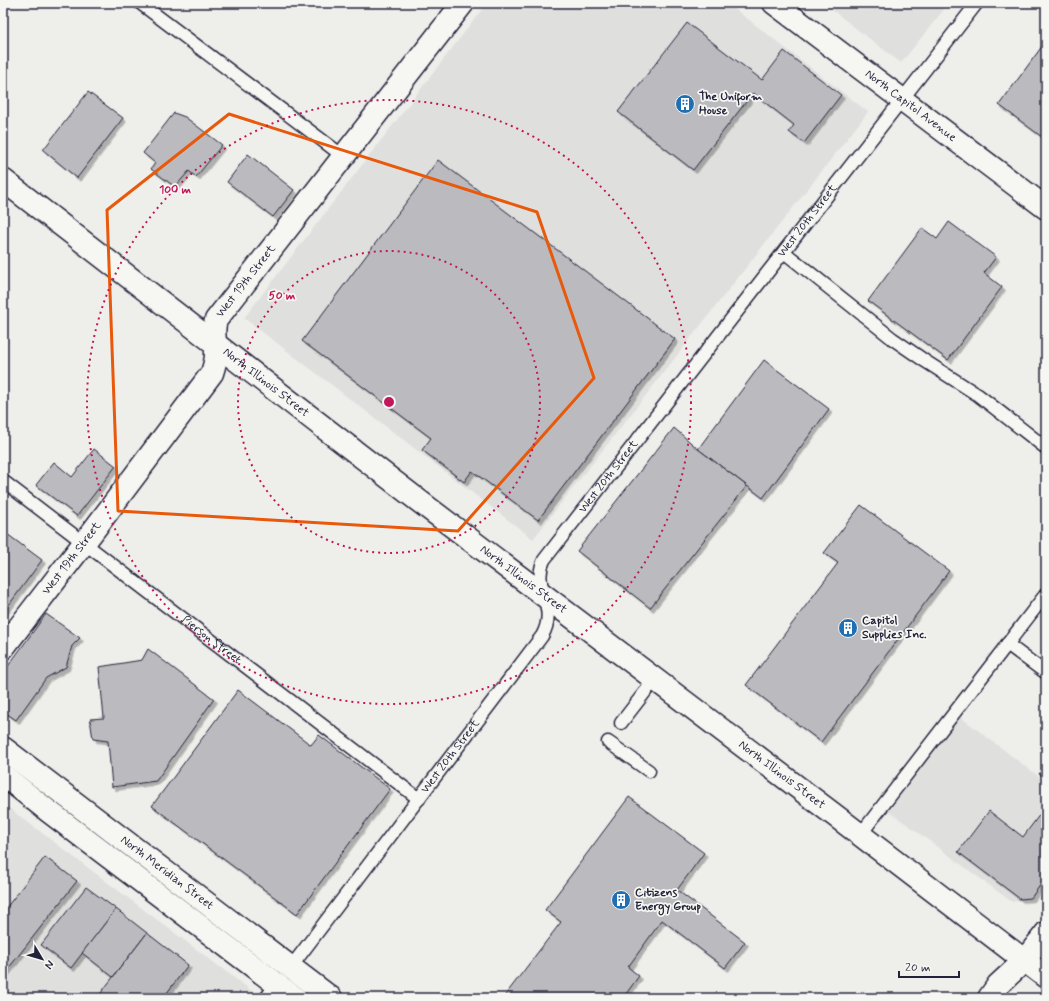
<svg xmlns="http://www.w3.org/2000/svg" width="1049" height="1001" font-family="Mynerve,sans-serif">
	<defs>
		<filter id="shadow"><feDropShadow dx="3.5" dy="3.5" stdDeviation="0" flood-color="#0004"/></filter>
	</defs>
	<rect width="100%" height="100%" fill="#eeeeeb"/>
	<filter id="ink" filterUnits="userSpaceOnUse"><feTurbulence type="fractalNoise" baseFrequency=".025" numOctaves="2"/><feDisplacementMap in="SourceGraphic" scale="8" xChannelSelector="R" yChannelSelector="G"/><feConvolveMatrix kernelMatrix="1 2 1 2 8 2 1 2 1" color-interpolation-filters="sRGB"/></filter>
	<g filter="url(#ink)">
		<g fill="#dfdfde">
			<path d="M487 3H727L868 112 533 539 244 318Z"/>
			<path d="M823 3H949L901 63Z"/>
			<path d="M959 716 1046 782V880L1032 898 1012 902 886 809Z"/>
			<path d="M3 803 22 818 261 998H3Z"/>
		</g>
		<g fill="#bbbbbf" stroke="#22223b" filter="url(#shadow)">
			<path d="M687 23 762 80 784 51 841 95 804 143 789 132 794 125 753 93 693 170 618 112Z"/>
			<path d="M1043 45 1046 47V140L999 105Z"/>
			<path d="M88 92 123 118 77 178 43 150Z"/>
			<path d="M174 113 185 117 222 145 196 177 189 171 175 187 151 169 155 163 143 153Z"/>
			<path d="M248 154 294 190 273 217 227 182Z"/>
			<path d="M438 160 675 339 538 520 472 471 464 482 422 450 431 438 302 341Z"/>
			<path d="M949 222 996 257 984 273 1002 287 948 360 868 301 922 228 937 239Z"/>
			<path d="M764 360 829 409 763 498 698 449Z"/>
			<path d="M674 428 698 449 747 486 650 608 577 551Z"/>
			<path d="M94 449 116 466 77 516 36 485 54 462 72 477Z"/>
			<path d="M861 505 949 571 821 742 746 685 838 563 824 553Z"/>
			<path d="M3 531 42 560 3 613Z"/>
			<path d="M46 614 80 638 72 646 66 667 46 678 16 720 3 711V673Z"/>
			<path d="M148 649 214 699 156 781 112 787 108 741 93 739 90 719 104 718 99 667 142 660Z"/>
			<path d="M238 690 311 745 319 735 390 789 297 914 152 806Z"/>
			<path d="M1046 765V779L1039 774Z"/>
			<path d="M629 797 704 853 677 890 745 942 725 968 662 920 628 967 639 976 623 998H503L561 922 545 910Z"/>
			<path d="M1046 806V877L1031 898 1020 899 958 852 989 811 1023 837Z"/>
			<path d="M45 857 77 881 4 974 3 973V912Z"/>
			<path d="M86 887 116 909 71 968 41 945Z"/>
			<path d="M116 909 147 933 113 977 82 953Z"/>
			<path d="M147 933 188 965 163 998H97Z"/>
		</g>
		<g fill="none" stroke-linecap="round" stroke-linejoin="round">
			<g stroke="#22223b" stroke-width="15">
				<g id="service">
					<path d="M140 3 343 156"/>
					<path d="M784 252 893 339 925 361 978 395 1046 448"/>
					<path id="s1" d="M3 481 419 799"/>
					<path d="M1007 644 1046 673"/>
					<path d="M621 723 655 679"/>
					<path d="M608 742 649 771"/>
					<path d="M860 835 1046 594"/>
					<path id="s2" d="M291 967 542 636C559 607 531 587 544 560L977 3"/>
					<path d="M266 998 277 984"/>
				</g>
			</g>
			<g stroke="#22223b" stroke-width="25">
				<g id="minor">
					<path id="s3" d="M3 648 84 543 212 373C214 367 216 361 216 354 216 343 212 331 216 320L463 3"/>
					<path d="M989 998 998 985 1024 961 1046 933"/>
				</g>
			</g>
			<g stroke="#22223b" stroke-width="25">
				<g id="secondary">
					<path id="s4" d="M774 3 1046 208"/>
					<path id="s5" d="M3 180 419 501 837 817 1046 977"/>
				</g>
			</g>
			<g stroke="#22223b" stroke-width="25">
				<g id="primary">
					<path id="s6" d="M3 748 331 998"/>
					<path d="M3 775 47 810 295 998"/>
				</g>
			</g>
			<use href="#service" stroke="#f6f6f2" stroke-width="12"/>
			<use href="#minor" stroke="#f6f6f2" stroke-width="22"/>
			<use href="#secondary" stroke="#f6f6f2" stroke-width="22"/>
			<use href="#primary" stroke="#f6f6f2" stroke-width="22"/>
		</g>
	</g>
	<path fill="none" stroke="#e8590c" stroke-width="3" stroke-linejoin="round" d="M229 114 537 212 594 378 458 531 118 511 107 210Z"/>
	<g fill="none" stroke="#c2185b" stroke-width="2" stroke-dasharray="2 4">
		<circle cx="389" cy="402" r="151"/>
		<circle cx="389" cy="402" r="302"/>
	</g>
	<defs>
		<g id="building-disc" transform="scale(1)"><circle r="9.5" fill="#1f6fb2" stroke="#f6f6f2"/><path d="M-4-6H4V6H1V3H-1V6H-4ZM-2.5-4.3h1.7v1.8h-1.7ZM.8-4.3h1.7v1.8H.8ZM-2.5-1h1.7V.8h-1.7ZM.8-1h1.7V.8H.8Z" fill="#fff"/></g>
	</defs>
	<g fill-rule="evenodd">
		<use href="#building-disc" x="685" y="104"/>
		<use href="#building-disc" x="848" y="628"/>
		<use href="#building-disc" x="621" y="900"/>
	</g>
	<g text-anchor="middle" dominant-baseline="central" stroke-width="3.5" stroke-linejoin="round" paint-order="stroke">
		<g font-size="12" font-weight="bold" fill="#22223b" stroke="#f6f6f2" text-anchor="start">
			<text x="699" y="97">The Uniform<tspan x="699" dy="14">House</tspan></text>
			<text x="862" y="621">Capitol<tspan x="862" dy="14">Supplies Inc.</tspan></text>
			<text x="635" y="893">Citizens<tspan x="635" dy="14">Energy Group</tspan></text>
		</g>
		<g font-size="12" fill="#22223b" stroke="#f6f6f2">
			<text stroke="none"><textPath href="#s4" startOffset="171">North Capitol Avenue</textPath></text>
			<text stroke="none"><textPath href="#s2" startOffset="923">West 20th Street</textPath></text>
			<text stroke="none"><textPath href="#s3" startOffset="448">West 19th Street</textPath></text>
			<text stroke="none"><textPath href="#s5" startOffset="332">North Illinois Street</textPath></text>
			<text stroke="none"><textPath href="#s2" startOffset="599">West 20th Street</textPath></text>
			<text stroke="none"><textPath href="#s3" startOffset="113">West 19th Street</textPath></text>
			<text stroke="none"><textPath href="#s5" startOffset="656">North Illinois Street</textPath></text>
			<text stroke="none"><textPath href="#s1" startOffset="262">Pierson Street</textPath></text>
			<text stroke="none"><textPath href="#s2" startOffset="264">West 20th Street</textPath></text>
			<text stroke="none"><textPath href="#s5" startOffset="980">North Illinois Street</textPath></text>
			<text stroke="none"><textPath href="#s6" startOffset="206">North Meridian Street</textPath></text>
		</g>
	</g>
	<circle cx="389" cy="402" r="6" fill="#c2185b" stroke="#f6f6f2" stroke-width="2"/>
	<g font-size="12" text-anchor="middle" font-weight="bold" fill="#c2185b" stroke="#f6f6f2" stroke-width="3.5" stroke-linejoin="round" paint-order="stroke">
		<text x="175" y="193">100 m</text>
		<text x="282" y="299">50 m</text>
	</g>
	<rect width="1049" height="1001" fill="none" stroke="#f6f6f2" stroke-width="16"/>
	<rect x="8" y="8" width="1033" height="985" fill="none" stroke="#22223b" stroke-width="1.5" filter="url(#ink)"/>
	<g transform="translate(42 959) rotate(128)" stroke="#f6f6f2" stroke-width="3" paint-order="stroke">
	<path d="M0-3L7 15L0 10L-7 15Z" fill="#22223b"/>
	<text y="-6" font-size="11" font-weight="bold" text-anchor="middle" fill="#22223b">N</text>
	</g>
	<path d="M899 971v6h60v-6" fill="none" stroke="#22223b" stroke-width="2"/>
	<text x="905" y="971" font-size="12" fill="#22223b" stroke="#f6f6f2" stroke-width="3" paint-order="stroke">20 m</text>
</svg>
